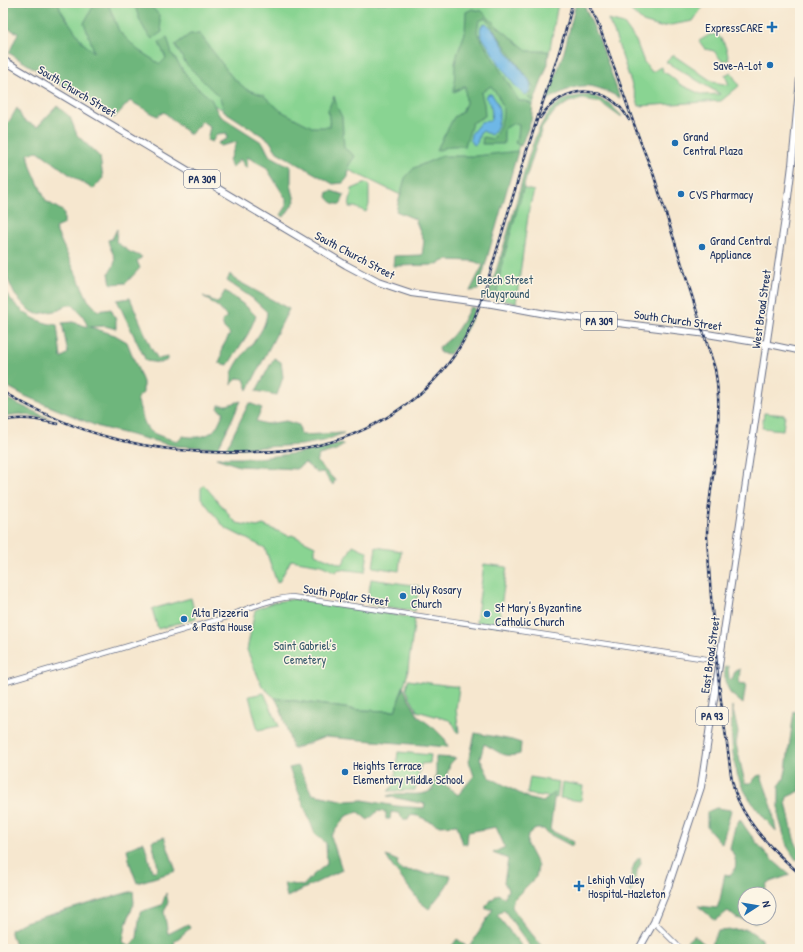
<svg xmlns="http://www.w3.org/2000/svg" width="803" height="952" font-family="'Patrick Hand',sans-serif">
	<rect width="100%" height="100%" fill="#fcf5e5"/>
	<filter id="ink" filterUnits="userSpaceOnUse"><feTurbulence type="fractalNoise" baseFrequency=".025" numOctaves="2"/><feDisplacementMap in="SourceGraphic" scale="8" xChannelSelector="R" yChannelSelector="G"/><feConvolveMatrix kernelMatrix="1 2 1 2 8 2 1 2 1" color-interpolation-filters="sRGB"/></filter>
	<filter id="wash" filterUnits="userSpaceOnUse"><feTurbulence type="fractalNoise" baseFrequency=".012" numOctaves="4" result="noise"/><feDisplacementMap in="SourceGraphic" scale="16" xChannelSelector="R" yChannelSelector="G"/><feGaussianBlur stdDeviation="0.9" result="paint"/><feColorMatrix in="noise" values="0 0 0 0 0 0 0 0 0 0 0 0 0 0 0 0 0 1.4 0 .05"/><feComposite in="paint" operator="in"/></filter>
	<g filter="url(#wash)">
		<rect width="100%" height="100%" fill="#f6e7cf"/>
		<g fill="#89d492" stroke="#528278">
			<path d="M53 3H558L548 60 488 237 197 97 83 53Z"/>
			<path d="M623 3H708L702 8 693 21 660 27 643 22Z"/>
			<path d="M608 20 624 24 636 41 644 62 652 72 662 67 663 72 669 75 681 85 703 95 720 94 666 62 673 55 713 82 729 85 725 75 731 72 739 86 721 101 639 106 614 32Z"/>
			<path d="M715 34C724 38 727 50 729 60L722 61 714 51 705 49 699 41 709 35Z"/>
			<path d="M366 183 369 184V205L366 212 355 207H349L352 189Z"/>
			<path d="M522 188 534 191 529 209 516 303 488 297Z"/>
			<path d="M764 413 785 415 783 430 762 428Z"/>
			<path d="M204 485 228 513 230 517 237 523 257 527 263 525 289 536 292 535 315 546V554L340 564 342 565 353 545 368 552 365 572 339 569 336 572 321 565 291 560 279 582 277 583 265 548 225 528 201 498V488Z"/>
			<path d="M376 547 401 551 399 571 373 567Z"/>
			<path d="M484 564 507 567 498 626 476 622Z"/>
			<path d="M371 579 419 586 415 611 367 604Z"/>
			<path d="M191 598 196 618 158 629 152 609Z"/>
			<path d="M294 599 415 618 407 676 395 711 359 710 275 698 262 686 247 650 255 610 274 602Z"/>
			<path d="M408 680 459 687 456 709 459 732 458 733 454 725 449 720 417 711 406 689Z"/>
			<path d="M264 693 279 726 258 730 249 696Z"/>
			<path d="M398 752 431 755 430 763 421 764 415 790 388 791 394 785Z"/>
			<path d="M530 777 559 782 557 798 527 794Z"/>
			<path d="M562 782 583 786 581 801 560 798Z"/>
		</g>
		<g fill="#6eb67c" stroke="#44726d">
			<path d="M3 3H59L60 9 83 43 94 52 90 39 84 23 95 3H108L119 31 138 50 160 64 166 58 159 43 167 37 172 54 192 83 211 99 219 115 263 143 269 155 291 167V185L295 201 284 217 281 215 286 207V199L266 167 247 157V169L240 159 232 168 229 160 237 142 220 146 218 143 227 139V133L217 134 212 142 207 140 210 127 202 121 190 135 164 112 157 116 130 101 114 118 9 53 18 33 3 26Z"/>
			<path d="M134 3H148L159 15 162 32 152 39C141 27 139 18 134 3Z"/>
			<path d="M576 3H583L599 39 620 98C588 81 580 82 547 100L564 52Z"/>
			<path d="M472 9 482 11 498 27 528 51H548V64L534 101 528 98 534 88 486 18 479 21 477 32 519 101H526L533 105 531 121 521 146 515 143 518 136 519 125 514 123 504 129V144H482L483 137 493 139C506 117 507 106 491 86L481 93 484 104 485 116 472 123 465 146H451L436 151 454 117 462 112 466 103 465 86 454 92 455 63 458 52 465 33 466 12Z"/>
			<path d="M190 34H200L232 77 246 89 263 95 281 111 312 127H330L328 110 334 96 337 107 342 117 344 148 355 156 349 165 348 177 343 183 333 184 277 152 269 140 224 111 220 98 186 64 175 45Z"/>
			<path d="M591 95 609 103 622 116H619L601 103 583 99 569 102 555 111 542 128 527 175 501 267 496 298 486 299C500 263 510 225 520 188 527 163 534 131 550 111 562 97 574 96 591 95Z"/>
			<path d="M57 106 70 117 77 135 100 157 103 178 93 189 73 177 38 151 28 154 31 167 46 201 64 212V224L55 228 88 300 98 311 111 309 116 320V329L105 326 90 327 115 335 127 342 143 382V393L137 398C140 407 142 419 147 428 152 435 170 439 178 441L183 436C193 438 205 438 213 431 218 427 221 417 224 412L218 409 219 405H227L241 401 218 448 175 446 99 427 25 396 3 384V289C17 309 32 322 57 325L61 358 68 353 62 323 73 322 88 327 83 316 73 305H66L60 310 37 314 29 310 15 295 3 269V127L10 120 17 108 23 120 37 127Z"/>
			<path d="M518 151 478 290 470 291 483 265 473 261 447 260 434 265 393 266 394 256 422 255 424 241 415 219 396 211 405 178 414 168 442 156H475Z"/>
			<path d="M332 191 344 195 341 204C334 205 331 202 327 197L328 192Z"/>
			<path d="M117 229 116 242 130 252 142 257 137 261 140 268 126 283 111 284 109 273C121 257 111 256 108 240L112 239Z"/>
			<path d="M230 274 234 279 289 309 248 390 244 379 238 378 231 385C232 380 231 373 234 369 244 348 265 337 267 312L252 298 227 281Z"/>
			<path d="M225 291 247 307 256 316 248 334 228 365 219 363 221 357 222 348 230 334 224 328 222 321 227 317 219 308 203 296 218 303Z"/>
			<path d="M130 298 151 348 158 359 168 357V360L160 363 146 361 117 300Z"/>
			<path d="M470 307 475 308C471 325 460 340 450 354L440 353 439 347C454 338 463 322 470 307Z"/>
			<path d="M274 358 281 362 283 377 277 395 256 391Z"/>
			<path d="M3 397 50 419 20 414 3 416Z"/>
			<path d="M249 403 262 408 256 421 266 424 286 421 299 425 301 435 344 433 324 441 302 445 226 449Z"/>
			<path d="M341 443 344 445 336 450 319 455 316 461 335 480 333 485 323 472 317 473 305 463 296 469 239 466 216 458H259L298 453Z"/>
			<path d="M728 666 729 679 732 680 735 671 740 669 739 683 746 684 743 704 730 693 725 681 724 667Z"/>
			<path d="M403 687 418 716 435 729 445 739 448 747 325 737 293 749 280 707 275 698 359 710 395 711Z"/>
			<path d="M732 706 738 732 736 744 745 783H751L757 776 761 775 772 807 776 831C761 814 744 796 737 774 731 752 731 729 732 706Z"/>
			<path d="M794 711 800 714V791L787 797 786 802 794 839 800 852V858L796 860 787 846 779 818V786L784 779 786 770Z"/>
			<path d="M475 733 512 740 521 743 520 754C504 759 498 751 484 744L480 759 489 777 530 799 543 802 555 792 550 830 574 842 572 846 547 833 544 829H536L528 834 527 845 538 866 536 877 513 900 512 907 519 918 544 949H532L504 910 497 915 524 949H455L452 946 457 939 468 947 474 940 493 909H486V905L498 894 504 898 508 890 504 882 508 859 493 853 505 847 496 827 468 832 467 844H463L457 825 440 826 418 816 410 815 408 819H403L398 813 391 812 390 819H386V812L378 811 368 820 358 812 346 816 331 836 342 870 287 897 284 883 303 886 313 875 327 864 326 843 315 834 289 768 298 766 312 794 346 801 363 800 395 806 424 808 425 804 387 796C402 790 418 799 432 790L436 775V757L456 758 450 764 444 784 458 795 474 776 469 761Z"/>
			<path d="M716 808 731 810 722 844 707 827V812Z"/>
			<path d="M740 819C753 841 770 859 790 875L767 883 764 894H745V918H758L757 923 736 918 728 911 715 920 698 906 717 908C722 897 722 885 725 874L730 876C739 867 736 858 730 848L735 827Z"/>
			<path d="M164 837 176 871 137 883 130 864 127 849 144 842 152 871H156L158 867 152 841Z"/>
			<path d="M386 856 398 861 397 865 401 870 418 871 426 874 434 873 451 876C447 889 436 898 429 909L420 902 392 866Z"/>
			<path d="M640 857 641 863 637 871 636 884 631 893 629 891C631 881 631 862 640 857Z"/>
			<path d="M133 891 134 903 126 925 123 942 130 947 137 938 140 912 162 905 166 893 168 902 164 912 168 934 188 924 190 928 174 942 176 949H16L10 930 25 922Z"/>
			<path d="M747 929 760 938 766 949H687L683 945 694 935 709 948 718 931Z"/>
		</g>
		<g fill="#6eb7e6" stroke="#4473a2">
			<path d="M486 23 494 31 507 52 529 80C532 87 531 90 526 95 515 92 490 48 482 37 480 32 479 29 483 24Z"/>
			<path d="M489 94H491C501 104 503 125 491 135L483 131 480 132 477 143 474 145 470 140 471 134 481 122 490 121C494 113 491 103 485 97Z"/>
		</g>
	</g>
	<g filter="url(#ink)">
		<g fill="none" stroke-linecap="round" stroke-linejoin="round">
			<g stroke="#686f86" stroke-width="6">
				<g id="secondary">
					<path d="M3 683 227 617C249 608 269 599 292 597L720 661"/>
					<path d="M654 922 681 949"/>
				</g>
			</g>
			<g stroke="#686f86" stroke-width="7">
				<path id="primary" d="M767 344 800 351"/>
			</g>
			<g stroke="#686f86" stroke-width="8">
				<g id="highway">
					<path d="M3 60 346 265 378 282 411 293 492 304 546 314 707 334 767 344"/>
					<path d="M639 949 654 922 667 890 701 787 787 205 792 165 800 78"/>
				</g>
			</g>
			<use href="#secondary" stroke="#fff" stroke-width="4.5"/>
			<use href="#primary" stroke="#fff" stroke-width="5"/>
			<use href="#highway" stroke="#fff" stroke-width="6"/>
			<g stroke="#1b2f5e" stroke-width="2.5">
				<g id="rail">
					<path d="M589 3C614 58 629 118 653 173L715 369C721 402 718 435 714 468 711 491 707 513 707 536 711 605 716 675 727 744 730 763 730 782 738 800 752 831 775 852 800 874"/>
					<path d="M540 118C563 83 609 82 629 120"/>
					<path d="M3 392C38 412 76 429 115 439 159 450 204 454 249 452 265 452 281 451 297 449 359 441 421 405 456 353 476 323 486 287 496 253 506 219 516 186 526 153 536 122 546 92 556 62 562 42 569 23 572 3"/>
					<path d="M3 421C22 416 39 420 58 424"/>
				</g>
			</g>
			<use href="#rail" stroke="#fcf5e5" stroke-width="1" stroke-dasharray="3" stroke-linecap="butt"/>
		</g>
	</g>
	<g fill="#1f6fb2" stroke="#fcf5e5" stroke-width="1.5">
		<path d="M770 21h4v4h4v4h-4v4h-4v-4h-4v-4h4z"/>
		<circle cx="770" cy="65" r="4"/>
		<circle cx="675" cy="143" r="4"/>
		<circle cx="681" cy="194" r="4"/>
		<circle cx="702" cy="247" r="4"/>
		<circle cx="403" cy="596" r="4"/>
		<circle cx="487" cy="614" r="4"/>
		<circle cx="184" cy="619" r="4"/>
		<circle cx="345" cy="772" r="4"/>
		<path d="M577 880h4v4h4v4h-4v4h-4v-4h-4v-4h4z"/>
	</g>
	<g text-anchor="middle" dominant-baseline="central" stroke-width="3" stroke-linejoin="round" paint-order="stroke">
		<g fill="#fcf5e5" stroke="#5e6a86" stroke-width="1">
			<rect x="184" y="170" width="36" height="18" rx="3"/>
			<rect x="581" y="312" width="36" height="18" rx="3"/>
			<rect x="696" y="707" width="32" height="18" rx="3"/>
		</g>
		<g font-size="11" font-weight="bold" fill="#1b2f5e">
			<text x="202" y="179">PA 309</text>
			<text x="599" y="321">PA 309</text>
			<text x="712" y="716">PA 93</text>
		</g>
		<g font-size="12" fill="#1b2f5e" stroke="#fcf5e5" text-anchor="start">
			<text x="763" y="27" text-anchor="end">ExpressCARE</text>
			<text x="762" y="65" text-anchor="end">Save-A-Lot</text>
			<text x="683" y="136">Grand<tspan x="683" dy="14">Central Plaza</tspan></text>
			<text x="689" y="194">CVS Pharmacy</text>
			<text x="710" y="240">Grand Central<tspan x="710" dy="14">Appliance</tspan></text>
			<text x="411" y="589">Holy Rosary<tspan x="411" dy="14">Church</tspan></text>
			<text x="495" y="607">St Mary's Byzantine<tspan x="495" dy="14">Catholic Church</tspan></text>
			<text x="192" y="612">Alta Pizzeria<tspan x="192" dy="14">&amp; Pasta House</tspan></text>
			<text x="353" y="765">Heights Terrace<tspan x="353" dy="14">Elementary Middle School</tspan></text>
			<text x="588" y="879">Lehigh Valley<tspan x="588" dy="14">Hospital-Hazleton</tspan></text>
		</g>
		<g font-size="12" fill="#1b2f5e" stroke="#fcf5e5">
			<text transform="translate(77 91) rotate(31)">South Church Street</text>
			<text transform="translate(355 255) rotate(28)">South Church Street</text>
			<text transform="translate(761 309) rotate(-82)">West Broad Street</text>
			<text transform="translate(678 320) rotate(8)">South Church Street</text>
			<text transform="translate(346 595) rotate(9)">South Poplar Street</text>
			<text transform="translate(710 655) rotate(-82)">East Broad Street</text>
		</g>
		<g font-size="12" fill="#36586b" stroke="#fcf5e5">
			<text x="505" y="279">Beech Street<tspan x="505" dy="14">Playground</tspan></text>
			<text x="305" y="645">Saint Gabriel's<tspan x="305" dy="14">Cemetery</tspan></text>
		</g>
	</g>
	<rect width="803" height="952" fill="none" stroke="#fcf5e5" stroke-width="16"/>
	<g transform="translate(757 906) rotate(78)"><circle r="19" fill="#fcf5e5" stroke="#a2a6af"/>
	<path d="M0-3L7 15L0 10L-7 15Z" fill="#1f6fb2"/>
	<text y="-6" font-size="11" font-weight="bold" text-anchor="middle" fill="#1b2f5e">N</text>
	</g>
</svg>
